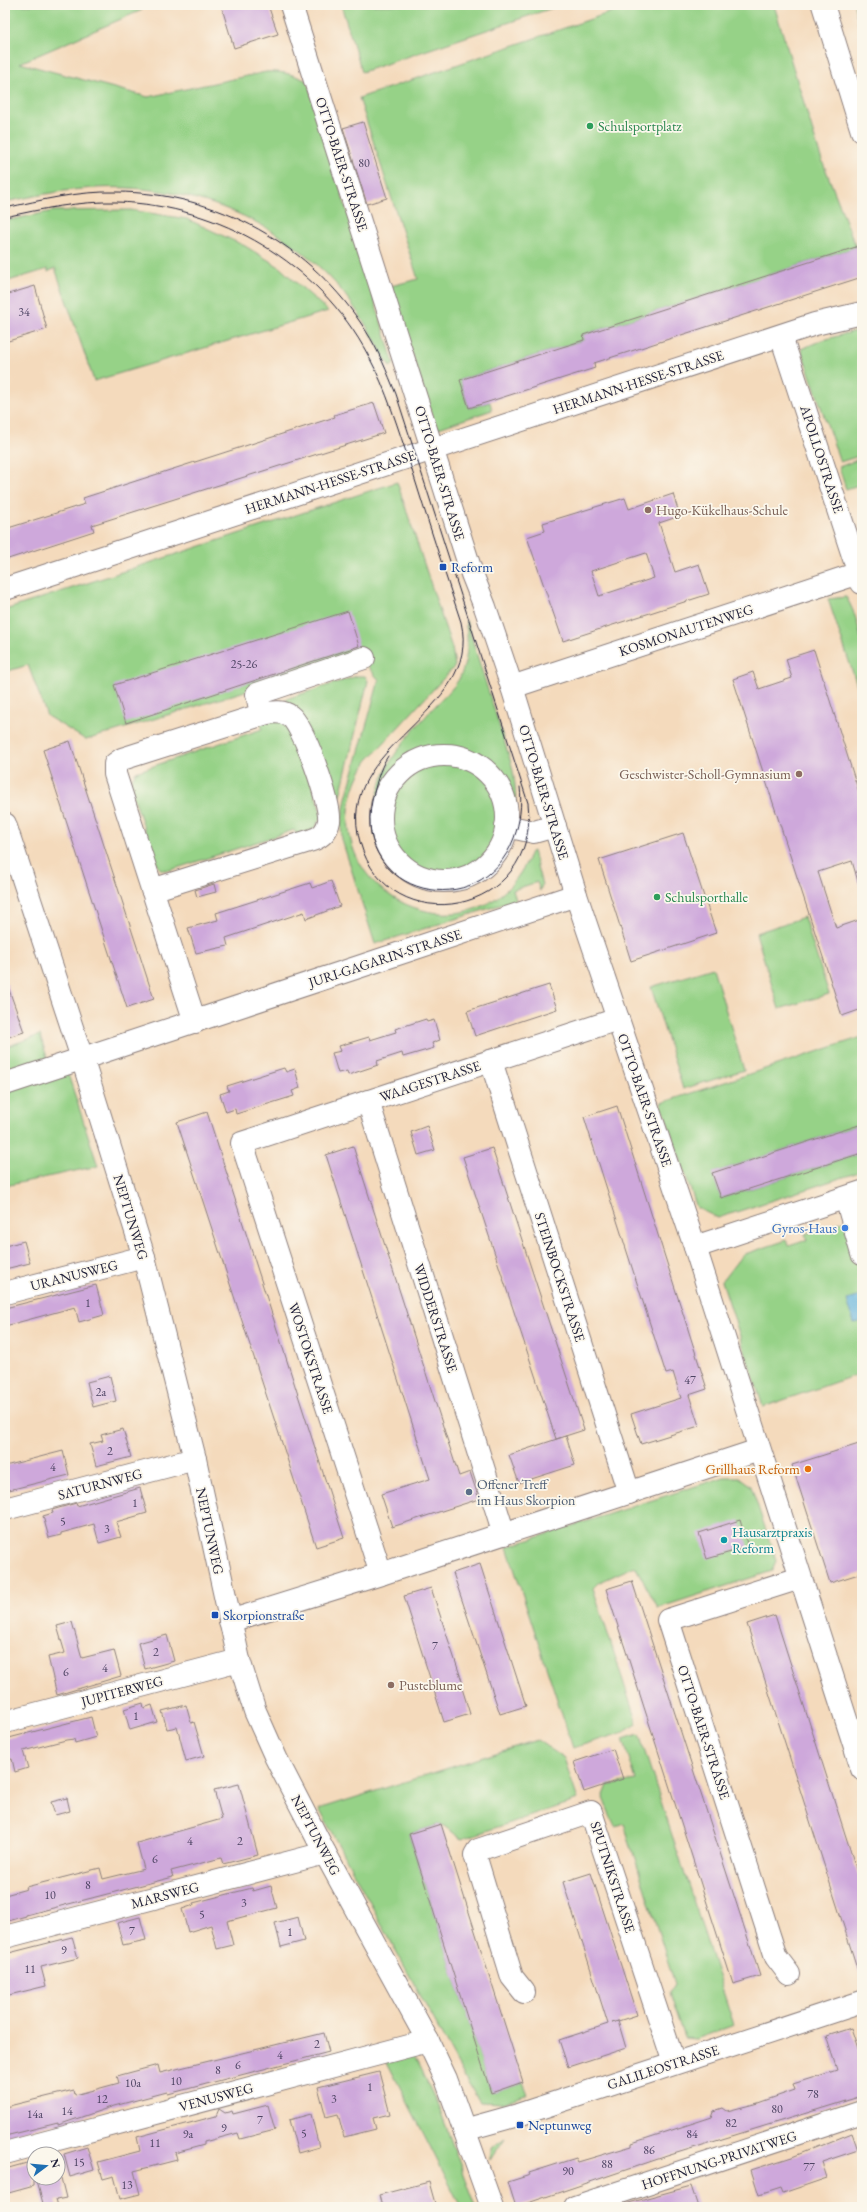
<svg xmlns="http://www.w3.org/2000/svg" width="867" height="2212" font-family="'EB Garamond',serif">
	<rect width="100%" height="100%" fill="#fbf7ec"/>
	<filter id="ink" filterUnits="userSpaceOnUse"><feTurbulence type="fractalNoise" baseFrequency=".025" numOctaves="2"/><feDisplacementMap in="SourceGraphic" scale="8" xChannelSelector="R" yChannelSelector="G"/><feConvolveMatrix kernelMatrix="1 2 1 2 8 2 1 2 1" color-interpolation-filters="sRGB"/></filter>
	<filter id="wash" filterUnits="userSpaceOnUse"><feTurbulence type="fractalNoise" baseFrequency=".012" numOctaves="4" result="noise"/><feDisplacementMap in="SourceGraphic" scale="16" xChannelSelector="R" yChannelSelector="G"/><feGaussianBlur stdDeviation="0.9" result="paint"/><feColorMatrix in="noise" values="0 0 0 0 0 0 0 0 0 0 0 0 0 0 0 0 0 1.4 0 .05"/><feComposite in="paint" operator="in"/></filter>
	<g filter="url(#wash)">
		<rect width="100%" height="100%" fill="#f4dabc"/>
		<g fill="#96d287" stroke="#5c7a61">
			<path d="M5 5H140L142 10 20 63 148 97 266 72C281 71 293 74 307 81L394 364 390 367C374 338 358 309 336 284 273 213 175 180 82 189 56 191 31 197 5 202Z"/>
			<path d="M341 5H561L362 72Z"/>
			<path d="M632 5H774L820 155 856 247 583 335 584 340 460 380 469 408 490 402 492 410 436 429 391 286 418 279 359 98Z"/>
			<path d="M854 5H862V40Z"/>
			<path d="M131 210 187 219 245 246 278 266 328 311 94 381 55 268 48 272V269L5 282V221L53 211Z"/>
			<path d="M862 329V455L840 462 801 349 820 341Z"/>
			<path d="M862 458V484L846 489 839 467Z"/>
			<path d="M397 482 452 648 455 666 367 761C289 887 480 980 531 852L533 851 542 885 540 891 537 882 513 890 516 900 375 944 342 840 341 825 346 798 379 680 359 656 86 740 47 716 28 665 5 672V610Z"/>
			<path d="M846 597C866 630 862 663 862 700L828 599Z"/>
			<path d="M466 620 512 766C518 794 517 822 506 849 486 895 415 902 387 860 376 842 372 824 376 802 383 761 408 736 435 706 443 698 453 689 459 679 466 665 468 650 467 634 467 630 465 624 466 620Z"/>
			<path d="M357 676H365L368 681 335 816 286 699Z"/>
			<path d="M279 720 295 732 322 816 314 829 297 836 294 830 171 870H161L156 862 129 784 136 772 262 729 261 722Z"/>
			<path d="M804 917 829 994 779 1009 756 933Z"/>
			<path d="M713 968 744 1070 683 1089 651 987Z"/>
			<path d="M40 1035 49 1064 5 1078V1047Z"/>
			<path d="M862 1037V1124L713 1173 721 1198 862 1153V1171L718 1218 697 1208 661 1103Z"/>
			<path d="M67 1071 98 1166 5 1186V1091Z"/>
			<path d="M844 1221 862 1278V1373L763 1407 722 1281 742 1255 787 1240 789 1246 807 1240 805 1234Z"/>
			<path d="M724 1477H739L751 1486 776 1560 772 1571 658 1608 635 1566 598 1583 593 1588 637 1724 624 1732 573 1748 507 1547Z"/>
			<path d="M639 1734 734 2025 696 2039 684 2038 669 1993 675 1984 624 1824 615 1827 603 1798 608 1785 636 1780 623 1739Z"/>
			<path d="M537 1740 564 1758 578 1800 462 1839 441 1824 409 1834 491 2092 523 2082 528 2094 503 2103 480 2102 469 2085 319 1809Z"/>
			<path d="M411 2050 437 2103 476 2207H461L385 2058Z"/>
			<path d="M505 2138 491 2159V2148Z"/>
		</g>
		<path fill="#61b2dc" stroke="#426a8c" d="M861 1296 862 1321 854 1323 847 1300Z"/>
		<g id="blocks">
			<g fill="#cea8db" fill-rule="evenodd">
				<path d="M221 5H268L278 34 234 48Z"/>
				<path d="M363 122 387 198 367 204 343 128Z"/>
				<path d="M862 245V277L594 363 595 368 469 408 460 380 584 340 583 335Z"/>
				<path d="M35 286 47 329 5 342V295Z"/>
				<path d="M374 403 384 433 92 525 94 531 5 560V529L85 504 83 498 335 417 334 415Z"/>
				<path d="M673 494 680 516 659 523 675 572 699 564 709 594 563 641 527 537 545 531 543 523 625 498 629 509ZM646 553 654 578 599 596 591 571Z"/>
				<path d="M348 611 359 646 126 723 114 685Z"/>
				<path d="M814 650 862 802V885H859L852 861 818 872 836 928 862 919V1009L842 1016 733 679 753 672 759 689 792 678 786 659Z"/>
				<path d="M70 741 154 999 127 1008 43 750Z"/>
				<path d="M683 833 716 933 631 961 599 860Z"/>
				<path d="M331 881 340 906 306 919 304 912 226 938 228 946 196 953 188 928 218 920 216 913 310 883 312 888Z"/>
				<path d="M214 884 216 892 197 897 195 890Z"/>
				<path d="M5 984H7L24 1032 5 1038Z"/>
				<path d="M549 985 557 1009 475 1036 467 1011Z"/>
				<path d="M426 1019 427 1022 434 1020 440 1040 432 1043 434 1048 403 1057 402 1053 377 1061 378 1065 348 1075 347 1071 338 1073 332 1053 341 1051 339 1046 369 1037 370 1040 396 1032 395 1029Z"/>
				<path d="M284 1068 286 1072 295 1069 300 1088 292 1091 294 1096 236 1114 235 1109 226 1112 220 1094 229 1091 227 1086Z"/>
				<path d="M617 1106 707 1389 689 1395 699 1426 641 1444 631 1414 681 1398 673 1372 666 1374 584 1117Z"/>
				<path d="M207 1112 344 1538 316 1547 177 1122Z"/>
				<path d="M862 1124V1153L721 1198 712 1173Z"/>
				<path d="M427 1126 435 1150 418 1155 411 1132Z"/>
				<path d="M353 1146 459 1476 470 1472 479 1499 392 1527 381 1494 430 1479 326 1155Z"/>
				<path d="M492 1148 584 1430 556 1439 463 1157Z"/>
				<path d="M24 1241 30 1263 5 1269V1246Z"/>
				<path d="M96 1285 104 1315 79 1322 75 1307 5 1326V1308Z"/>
				<path d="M110 1376 116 1401 93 1407 87 1382Z"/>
				<path d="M123 1429 131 1457 96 1466 90 1444 103 1441 101 1435Z"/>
				<path d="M566 1436 575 1465 519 1483 509 1455Z"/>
				<path d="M862 1443V1573L830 1583 792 1465Z"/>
				<path d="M63 1451 69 1475 5 1491V1466Z"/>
				<path d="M140 1488 147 1513 116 1522 121 1537 99 1543 94 1524 61 1533V1535L49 1538 43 1516 53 1513 52 1510 76 1503 77 1506Z"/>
				<path d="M740 1520 748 1547 707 1559 699 1533Z"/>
				<path d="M480 1564 526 1706 500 1714 453 1573Z"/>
				<path d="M632 1581 760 1976 733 1984 606 1589Z"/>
				<path d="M431 1588 463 1684 461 1685 470 1714 444 1722 404 1596Z"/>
				<path d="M775 1615 862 1887V1973L859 1974 747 1624Z"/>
				<path d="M72 1622 82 1658 114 1650 121 1676 57 1695 48 1657 65 1653 57 1626Z"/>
				<path d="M167 1635 174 1661 145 1669 138 1643Z"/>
				<path d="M143 1703 144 1708 152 1705 157 1722 130 1730 124 1709Z"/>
				<path d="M186 1705 191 1723 194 1722 204 1756 186 1761 177 1727 167 1729 162 1711Z"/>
				<path d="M91 1717 96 1737 75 1743 74 1739 66 1740 23 1751 28 1768 15 1772 12 1759 5 1760V1739Z"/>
				<path d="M613 1749 623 1779 584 1792 574 1762Z"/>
				<path d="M239 1784 258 1855 223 1864 221 1858 171 1871 173 1877 26 1915V1916L5 1922V1895L27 1889 26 1887 100 1868 103 1879 144 1869 137 1843 222 1819 214 1790Z"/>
				<path d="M67 1798 70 1811 55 1815 51 1802Z"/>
				<path d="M441 1824 523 2082 491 2093 409 1834Z"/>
				<path d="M591 1873 637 2015 612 2023 618 2021 626 2048 568 2067 559 2040 608 2024 563 1882Z"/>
				<path d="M271 1886 277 1908 227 1921 233 1945 217 1949 211 1925 188 1932 182 1909 194 1905 193 1903 252 1888 253 1891Z"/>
				<path d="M140 1917 146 1940 123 1945 117 1923Z"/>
				<path d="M298 1917 304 1941 281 1947 275 1923Z"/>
				<path d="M72 1937 78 1958 41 1967 46 1986 5 1996V1954Z"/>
				<path d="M851 2028 862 2060V2096L667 2156 516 2207 508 2182 530 2175 529 2173 576 2158 578 2162 632 2146V2143L712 2117 714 2111 723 2108 727 2111 758 2103 795 2090 793 2084 837 2070 826 2036Z"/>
				<path d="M324 2033 329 2052 168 2094 167 2092 114 2106 58 2125V2123L5 2136V2107L74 2090 75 2095 119 2083 117 2076 158 2065 160 2073Z"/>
				<path d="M379 2072 390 2114 373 2118 376 2129 344 2137 338 2114 326 2117 318 2087Z"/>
				<path d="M268 2105 275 2130 240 2139 238 2133 204 2142V2145L175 2153 177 2160 134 2171 140 2194 120 2199 114 2176 103 2179 98 2162 140 2151 137 2137 216 2116 219 2109 225 2113 232 2111 233 2114Z"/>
				<path d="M311 2114 319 2147 298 2153 289 2120Z"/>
				<path d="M852 2133 858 2150 822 2162 827 2178 783 2193 781 2188 759 2195 751 2170 792 2157Z"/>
				<path d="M87 2147 94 2170 70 2177 64 2154Z"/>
				<path d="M34 2161V2186L5 2194V2169Z"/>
				<path d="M36 2178H61L66 2198 56 2200 58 2207H44Z"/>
				<path d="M429 2182 436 2207H382L379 2195Z"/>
				<path d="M691 2186 698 2207H625V2204Z"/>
			</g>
		</g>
	</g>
	<g filter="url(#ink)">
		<use href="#blocks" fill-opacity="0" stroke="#8b7e7c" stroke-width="1"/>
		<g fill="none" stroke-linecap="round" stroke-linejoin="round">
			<g stroke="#8b7e7c" stroke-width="24">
				<g id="minor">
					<path d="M291 5 472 574 485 607 512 687 576 895 695 1247 862 1769"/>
					<path d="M823 5 862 131"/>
					<path d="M781 336 862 583"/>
					<path d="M5 589 815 324 862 313"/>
					<path d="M512 687 859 573"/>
					<path d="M261 714 257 694 364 658"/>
					<circle cx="444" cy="818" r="63"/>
					<path d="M5 824 82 1058 144 1257 195 1459 239 1660 255 1711 276 1758 325 1853 428 2041 446 2079 492 2207"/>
					<path d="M506 826 534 832 555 826"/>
					<path d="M152 890 312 840C321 837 327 832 329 821 331 804 304 726 290 716 283 711 275 712 267 713L122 759 115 764V774L195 1022"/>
					<path d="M491 1061 629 1493"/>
					<path d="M5 1084 576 895"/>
					<path d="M368 1101 504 1534"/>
					<path d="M846 1198 862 1254"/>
					<path d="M695 1247 862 1192"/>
					<path d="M5 1293 144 1257"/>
					<path d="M5 1509 195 1459"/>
					<path d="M381 1574 242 1143 618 1019"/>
					<path d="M230 1621 381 1574 759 1450"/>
					<path d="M5 1722 239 1660"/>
					<path d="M5 1937 325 1853"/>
					<path d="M789 1974 776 1957 668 1620 800 1578"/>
					<path d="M524 1992 512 1977 475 1855 478 1850 591 1812 674 2063"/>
					<path d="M464 2130 518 2115 862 2002"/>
					<path d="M5 2153 428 2041"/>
					<path d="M575 2207 862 2112"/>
				</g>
			</g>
			<use href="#minor" stroke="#fff" stroke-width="22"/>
			<g stroke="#22223b" stroke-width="1">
				<path d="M5 208C42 200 78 191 116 192 217 192 312 245 366 331 379 351 387 372 396 394L528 803C541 916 388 943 360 842 332 744 483 715 461 622 444 570 427 519 411 467 398 429 387 390 368 355 319 263 220 205 117 202 79 201 42 209 5 217"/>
				<path d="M388 756C379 769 376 785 372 801 352 895 481 927 514 838 520 822 522 805 520 787"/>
			</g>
		</g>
	</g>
	<g fill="#2e9e5b" stroke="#fbf7ec" stroke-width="1.5">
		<circle cx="590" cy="126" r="4"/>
		<circle cx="657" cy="897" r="4"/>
	</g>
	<g fill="#8d6e63" stroke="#fbf7ec" stroke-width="1.5">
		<circle cx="648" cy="510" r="4"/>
		<circle cx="799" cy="774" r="4"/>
		<circle cx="391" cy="1685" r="4"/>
	</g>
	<g fill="#1a4fb4" stroke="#fbf7ec" stroke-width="1.5">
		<rect x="439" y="563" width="8" height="8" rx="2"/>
		<rect x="211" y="1611" width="8" height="8" rx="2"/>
		<rect x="516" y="2121" width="8" height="8" rx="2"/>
	</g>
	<circle fill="#3f7fe0" stroke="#fbf7ec" stroke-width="1.5" cx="845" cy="1228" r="4"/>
	<circle fill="#e8710a" stroke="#fbf7ec" stroke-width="1.5" cx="808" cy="1469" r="4"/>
	<circle fill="#5c6f8a" stroke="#fbf7ec" stroke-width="1.5" cx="469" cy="1492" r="4"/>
	<circle fill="#0f9aa8" stroke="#fbf7ec" stroke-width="1.5" cx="724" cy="1540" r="4"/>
	<g text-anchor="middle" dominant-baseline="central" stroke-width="3.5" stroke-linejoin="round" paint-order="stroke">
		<g font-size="12" fill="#4d4463">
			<text x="364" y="163">80</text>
			<text x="24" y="312">34</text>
			<text x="244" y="664">25-26</text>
			<text x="88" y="1303">1</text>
			<text x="690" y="1380">47</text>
			<text x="101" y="1392">2a</text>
			<text x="110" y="1451">2</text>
			<text x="53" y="1467">4</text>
			<text x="135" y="1503">1</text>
			<text x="63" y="1521">5</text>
			<text x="107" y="1529">3</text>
			<text x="435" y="1646">7</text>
			<text x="156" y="1652">2</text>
			<text x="105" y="1668">4</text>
			<text x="66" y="1672">6</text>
			<text x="136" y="1716">1</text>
			<text x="190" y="1841">4</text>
			<text x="240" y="1841">2</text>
			<text x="155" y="1859">6</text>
			<text x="88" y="1885">8</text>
			<text x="50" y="1895">10</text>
			<text x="244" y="1903">3</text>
			<text x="202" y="1914">5</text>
			<text x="132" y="1931">7</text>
			<text x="290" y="1932">1</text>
			<text x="64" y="1950">9</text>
			<text x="30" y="1969">11</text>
			<text x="317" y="2044">2</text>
			<text x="280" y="2055">4</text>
			<text x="238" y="2065">6</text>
			<text x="218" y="2070">8</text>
			<text x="176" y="2081">10</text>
			<text x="133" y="2083">10a</text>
			<text x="370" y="2087">1</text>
			<text x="813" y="2094">78</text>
			<text x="102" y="2099">12</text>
			<text x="334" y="2099">3</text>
			<text x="777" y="2109">80</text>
			<text x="67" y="2111">14</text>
			<text x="35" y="2114">14a</text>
			<text x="260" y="2120">7</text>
			<text x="731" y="2123">82</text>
			<text x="224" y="2128">9</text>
			<text x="304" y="2133">5</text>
			<text x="188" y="2134">9a</text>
			<text x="692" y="2134">84</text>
			<text x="155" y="2143">11</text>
			<text x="649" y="2150">86</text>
			<text x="79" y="2162">15</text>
			<text x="607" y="2164">88</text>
			<text x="809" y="2167">77</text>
			<text x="568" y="2171">90</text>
			<text x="127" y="2185">13</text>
		</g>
		<g font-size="14" fill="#27864d" stroke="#fbf7ec" text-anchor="start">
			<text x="598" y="126">Schulsportplatz</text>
			<text x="665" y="897">Schulsporthalle</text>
		</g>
		<g font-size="14" fill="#22223b" stroke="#fbf7ec">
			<text transform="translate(342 164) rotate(72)">OTTO-BAER-STRASSE</text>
			<text transform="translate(638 382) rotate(-18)">HERMANN-HESSE-STRASSE</text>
			<text transform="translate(822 459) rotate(72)">APOLLOSTRASSE</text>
			<text transform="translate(440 473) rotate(73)">OTTO-BAER-STRASSE</text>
			<text transform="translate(330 482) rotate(-18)">HERMANN-HESSE-STRASSE</text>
			<text transform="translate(686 630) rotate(-18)">KOSMONAUTENWEG</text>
			<text transform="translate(544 792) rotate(73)">OTTO-BAER-STRASSE</text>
			<text transform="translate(385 958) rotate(-18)">JURI-GAGARIN-STRASSE</text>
			<text transform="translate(430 1081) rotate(-18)">WAAGESTRASSE</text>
			<text transform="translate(645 1100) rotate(71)">OTTO-BAER-STRASSE</text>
			<text transform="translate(131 1217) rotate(73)">NEPTUNWEG</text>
			<text transform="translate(74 1275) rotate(-14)">URANUSWEG</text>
			<text transform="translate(560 1277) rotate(72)">STEINBOCKSTRASSE</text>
			<text transform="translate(436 1318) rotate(72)">WIDDERSTRASSE</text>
			<text transform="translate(311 1358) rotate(72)">WOSTOKSTRASSE</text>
			<text transform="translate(100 1484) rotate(-15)">SATURNWEG</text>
			<text transform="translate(210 1531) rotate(78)">NEPTUNWEG</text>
			<text transform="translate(122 1691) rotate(-15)">JUPITERWEG</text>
			<text transform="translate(704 1732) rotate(72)">OTTO-BAER-STRASSE</text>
			<text transform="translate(316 1835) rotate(62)">NEPTUNWEG</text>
			<text transform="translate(613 1877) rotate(72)">SPUTNIKSTRASSE</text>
			<text transform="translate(165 1895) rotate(-15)">MARSWEG</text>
			<text transform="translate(663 2067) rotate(-18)">GALILEOSTRASSE</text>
			<text transform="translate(216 2097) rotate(-15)">VENUSWEG</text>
			<text transform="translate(719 2160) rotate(-18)">HOFFNUNG-PRIVATWEG</text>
		</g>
		<g font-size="14" fill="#785e54" stroke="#fbf7ec" text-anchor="start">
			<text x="656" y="510">Hugo-Kükelhaus-Schule</text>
			<text x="791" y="774" text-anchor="end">Geschwister-Scholl-Gymnasium</text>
			<text x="399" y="1685">Pusteblume</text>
		</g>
		<g font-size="14" fill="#164399" stroke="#fbf7ec" text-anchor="start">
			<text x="451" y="567">Reform</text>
			<text x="223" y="1615">Skorpionstraße</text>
			<text x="528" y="2125">Neptunweg</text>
		</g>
		<g font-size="14" fill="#366cbe" stroke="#fbf7ec" text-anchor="end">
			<text x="837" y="1228">Gyros-Haus</text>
		</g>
		<g font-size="14" fill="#c56008" stroke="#fbf7ec" text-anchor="end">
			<text x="800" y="1469">Grillhaus Reform</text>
		</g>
		<g font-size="14" fill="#4e5e75" stroke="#fbf7ec" text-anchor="start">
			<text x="477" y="1484">Offener Treff<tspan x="477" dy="16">im Haus Skorpion</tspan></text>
		</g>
		<g font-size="14" fill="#0d838f" stroke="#fbf7ec" text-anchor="start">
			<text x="732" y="1532">Hausarztpraxis<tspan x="732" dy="16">Reform</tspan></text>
		</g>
	</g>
	<rect width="867" height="2212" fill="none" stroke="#fbf7ec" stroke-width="20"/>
	<g transform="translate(46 2166) rotate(74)"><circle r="19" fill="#fbf7ec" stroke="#a4a2a5"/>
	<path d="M0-3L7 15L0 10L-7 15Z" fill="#1f6fb2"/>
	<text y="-6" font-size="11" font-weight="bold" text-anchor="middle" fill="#22223b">N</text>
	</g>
</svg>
